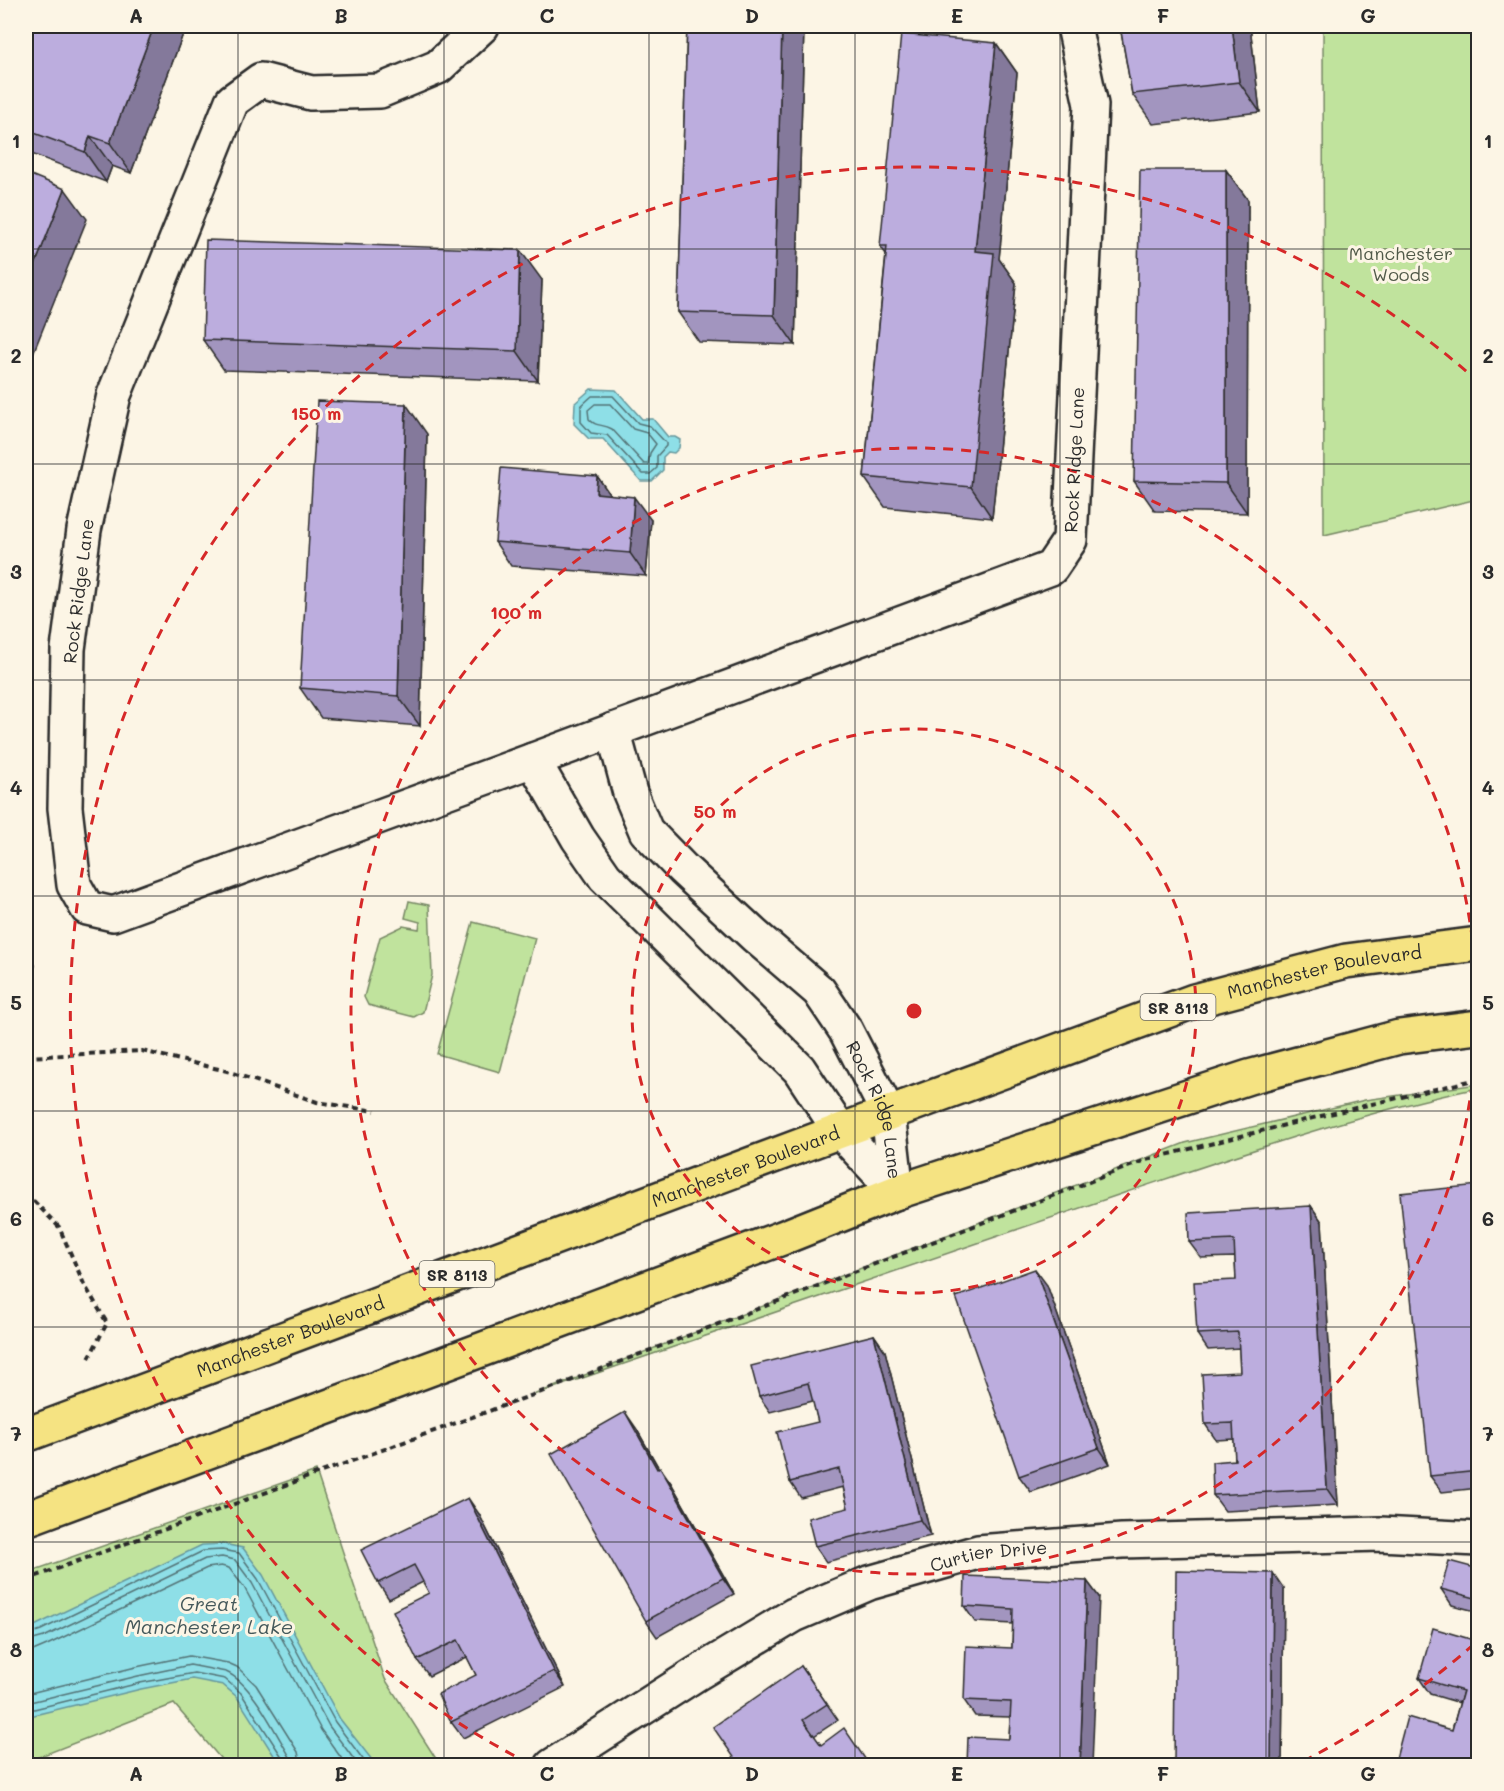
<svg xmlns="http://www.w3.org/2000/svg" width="1504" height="1791" font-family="Mali,sans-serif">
	<rect width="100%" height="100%" fill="#fcf5e5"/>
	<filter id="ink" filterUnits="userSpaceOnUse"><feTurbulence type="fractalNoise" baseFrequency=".0167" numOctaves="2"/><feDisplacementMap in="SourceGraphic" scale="12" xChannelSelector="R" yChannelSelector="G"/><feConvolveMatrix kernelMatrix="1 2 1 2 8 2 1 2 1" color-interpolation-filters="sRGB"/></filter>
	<g filter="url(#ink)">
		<g fill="#c0e39d" stroke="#768764" stroke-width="1.5">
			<path d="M1323 26H1478V499L1324 535Z"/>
			<path d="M409 901 429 905 432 975 423 1012 414 1017 368 1005 364 997 380 937 403 926 419 929 420 922 405 918Z"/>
			<path d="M473 922 535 938 500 1072 437 1054Z"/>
			<path d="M1478 1084V1088C1358 1113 1241 1154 1124 1193 926 1259 730 1329 533 1395L1185 1143 1365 1100Z"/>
			<path d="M316 1471 385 1679 440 1765H226L174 1704 26 1762V1573Z"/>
		</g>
		<g fill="#8edfe7" stroke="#66979c" stroke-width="1.5">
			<path d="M591 389 616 390 642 419H653L668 437H675L680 440 679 448 674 453 668 452 663 457V470L652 481H641L603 439H589L574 424 575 403Z"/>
			<path d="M223 1544 243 1548 263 1575 340 1719 376 1765H280L237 1697 223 1685 192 1679 141 1689 26 1717V1630L202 1545Z"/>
		</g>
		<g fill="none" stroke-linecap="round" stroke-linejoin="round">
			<g stroke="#537376" stroke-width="1.5">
				<path d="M592 396H613L638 423 650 426 666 443V446L657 456V468L650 474H643L607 435 591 433 581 422V406Z"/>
				<path d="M595 404H610L633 429 647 433 656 444 650 453 648 464H644L612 429C602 423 597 428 589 419L588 410Z"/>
				<path d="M26 1635 41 1630 203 1551 222 1550 239 1553 258 1579 335 1722 368 1766"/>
				<path d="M26 1642 44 1637 205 1559 222 1557 235 1560 252 1583 329 1726 359 1766"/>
				<path d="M26 1651H33L47 1645 207 1568 221 1566 229 1568 244 1587 321 1730 347 1766"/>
				<path d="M26 1694 136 1667 189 1656 228 1663 237 1667 256 1685 298 1752 301 1766"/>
				<path d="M26 1703 138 1676 190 1665 226 1672C252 1683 275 1732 290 1757L292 1766"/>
				<path d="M26 1711 140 1683 194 1673 225 1679 241 1693 284 1760 285 1766"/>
			</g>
			<g stroke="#2b2b2b" stroke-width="38">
				<g id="minor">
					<path id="s1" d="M482 26 438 67 380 91 311 93 261 80 232 101 114 395 84 530 68 649 65 808 74 885 87 908 113 914 533 760 1051 568 1070 540 1091 105 1074 26"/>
					<path id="s2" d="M613 730 630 793 646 831 683 869 755 936 819 991 846 1031 888 1113 897 1192"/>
					<path d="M533 760 578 838 605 877 799 1069 840 1131 897 1192"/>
					<path id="s3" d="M552 1766 696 1674 794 1615 869 1583 978 1552 1122 1541 1380 1534 1478 1539"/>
				</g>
			</g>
			<g stroke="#2b2b2b" stroke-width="38">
				<g id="primary">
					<path id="s4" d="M26 1435 840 1131 1194 1001 1346 961 1478 944"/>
					<path d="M26 1519 782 1238 897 1192 1249 1077 1399 1037 1478 1027"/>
				</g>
			</g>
			<g stroke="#2b2b2b" stroke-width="4" stroke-dasharray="6 4.5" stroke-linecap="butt">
				<path d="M26 998 34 964"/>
				<path d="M26 1057 142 1051 227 1071 317 1102 375 1111"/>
				<path d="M26 1193 59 1227 84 1284 107 1323 89 1358"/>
				<path d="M26 1580 541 1392 1146 1160 1317 1117 1478 1079"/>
			</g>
			<use href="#minor" stroke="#fcf5e5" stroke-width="33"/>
			<use href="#primary" stroke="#f5e382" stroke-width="33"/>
		</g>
		<g fill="#a295bf" stroke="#2b2b2b" stroke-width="1.5">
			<path d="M26 26H186L131 173 112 166 106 182 26 152Z"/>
			<path d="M687 26H804L795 345 699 342 678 312Z"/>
			<path d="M1120 26H1250L1260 112 1153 124 1132 94Z"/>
			<path d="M996 43 1017 73 999 259 1016 283 992 518 885 507 864 477 886 254 880 246Z"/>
			<path d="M1226 170 1248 200 1247 513 1155 511 1134 481Z"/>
			<path d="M542 280 538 381 224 370 203 340Z"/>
			<path d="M427 434 420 726 321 718 300 688Z"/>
			<path d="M597 476 610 495 651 520 646 576 511 566 495 542Z"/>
			<path d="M1479 1185V1488L1442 1492 1430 1476Z"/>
			<path d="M1311 1206 1322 1222 1338 1505 1225 1511 1213 1495 1235 1460 1234 1439 1216 1440 1205 1424 1240 1372 1239 1348 1208 1350 1197 1334 1236 1280 1235 1257 1201 1258 1189 1242Z"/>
			<path d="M1047 1285 1110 1464 1031 1492 1019 1476Z"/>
			<path d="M874 1335 885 1351 931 1536 826 1562 815 1546 848 1508 843 1487 801 1498 790 1482 818 1422 813 1401 770 1412 759 1396Z"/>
			<path d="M636 1428 659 1468 671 1483 734 1594 657 1637 646 1621Z"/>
			<path d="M479 1514 565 1687 463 1738 451 1722 476 1675 467 1657 429 1676 417 1660 429 1593 423 1582 389 1599 378 1583Z"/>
			<path d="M1479 1569V1612L1452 1605 1441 1589Z"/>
			<path d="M1087 1581 1099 1597 1009 1739 1010 1717 975 1716 964 1700 1012 1648 1013 1624 975 1622 964 1606Z"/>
			<path d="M1284 1589 1282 1766H1176L1174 1763Z"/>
			<path d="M1477 1641 1452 1730 1460 1703 1430 1694 1419 1678Z"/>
			<path d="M801 1666 838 1720 814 1736 821 1745 870 1766H740Z"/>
		</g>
		<g fill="#84799b" stroke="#2b2b2b" stroke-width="1.5">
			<path d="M154 26H186L131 173 110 143Z"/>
			<path d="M782 26H804L795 345 774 315Z"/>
			<path d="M1232 26H1250L1260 112 1239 82Z"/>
			<path d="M996 43 1017 73 999 259 1016 283 992 518 971 487 975 251Z"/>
			<path d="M90 136 112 166 106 182 85 152Z"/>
			<path d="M1226 170 1248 200 1247 513 1226 483Z"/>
			<path d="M65 189 87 219 26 371V288Z"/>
			<path d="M520 250 542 280 538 381 517 351Z"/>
			<path d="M406 404 427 434 420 726 398 696Z"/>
			<path d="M597 476 613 499 596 493Z"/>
			<path d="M634 497 651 520 646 576 630 553Z"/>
			<path d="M1311 1206 1322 1222 1338 1505 1327 1489Z"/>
			<path d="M1035 1269 1047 1285 1110 1464 1099 1448Z"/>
			<path d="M874 1335 885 1351 931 1536 920 1520Z"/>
			<path d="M625 1412 636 1428 668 1485 657 1469Z"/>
			<path d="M660 1467 671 1483 734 1594 723 1578Z"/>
			<path d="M468 1498 479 1514 565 1687 554 1671Z"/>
			<path d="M1273 1573 1284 1589 1282 1766H1271V1764Z"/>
			<path d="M1087 1581 1099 1597 1092 1766H1080Z"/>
		</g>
		<g fill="#bcadde" stroke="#2b2b2b" stroke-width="1.5">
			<path d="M26 26H154L110 143 90 136 85 152 26 130Z"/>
			<path d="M687 26H782L774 315 678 312Z"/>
			<path d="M1120 26H1232L1239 82 1132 94Z"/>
			<path d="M901 34 996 43 975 251 994 253 971 487 864 477 887 246H880Z"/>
			<path d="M1140 170H1226V483L1134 481Z"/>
			<path d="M26 173 65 189 26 288Z"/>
			<path d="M206 240 520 250 517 351 203 340Z"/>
			<path d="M317 401 406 404 398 696 300 688Z"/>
			<path d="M501 468 597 476 596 493 634 497 630 553 495 542Z"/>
			<path d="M1479 1185V1471L1430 1476 1400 1193Z"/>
			<path d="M1311 1206 1327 1489 1213 1495 1212 1462 1235 1460 1233 1423 1205 1424 1202 1374 1240 1372 1238 1332 1197 1334 1194 1282 1236 1280 1234 1240 1189 1242 1188 1213Z"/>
			<path d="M1035 1269 1099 1448 1019 1476 956 1297Z"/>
			<path d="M874 1335 920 1520 815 1546 808 1518 848 1508 839 1469 790 1482 777 1432 818 1422 808 1383 759 1396 751 1366Z"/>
			<path d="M625 1412 657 1469 660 1467 723 1578 646 1621 551 1454Z"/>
			<path d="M468 1498 554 1671 451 1722 438 1694 476 1675 458 1640 417 1660 393 1611 429 1593 414 1565 378 1583 361 1550Z"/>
			<path d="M1449 1561 1479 1569V1599L1441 1589Z"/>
			<path d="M1176 1571 1273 1573 1271 1764 1174 1763Z"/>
			<path d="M965 1576 1087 1581 1080 1766H967L968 1737 1009 1739 1011 1702 964 1700 966 1646 1012 1648 1013 1609 964 1606Z"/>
			<path d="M1433 1628 1477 1641 1479 1637V1766H1394L1407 1717 1452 1730 1463 1691 1419 1678Z"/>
			<path d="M801 1666 827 1704 803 1720 821 1745 844 1728 870 1766H740L713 1727Z"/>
		</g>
	</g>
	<path fill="none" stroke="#2b2b2b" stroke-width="1.5" stroke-opacity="0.55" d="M238 26V1766M444 26V1766M649 26V1766M855 26V1766M1060 26V1766M1266 26V1766M26 249H1478M26 464H1478M26 680H1478M26 896H1478M26 1111H1478M26 1327H1478M26 1542H1478"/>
	<g fill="none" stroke="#d62828" stroke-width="3" stroke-dasharray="10 8">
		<circle cx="914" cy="1011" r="282"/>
		<circle cx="914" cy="1011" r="563"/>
		<path d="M1474 1644A845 845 0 0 1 1298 1764M530 1764A845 845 0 1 1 1474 378"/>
	</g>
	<g text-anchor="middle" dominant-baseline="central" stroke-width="6" stroke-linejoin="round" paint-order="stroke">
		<g fill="#fcf5e5" stroke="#6a6863" stroke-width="1.5">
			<rect x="1140.5" y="994" width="75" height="26" rx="4.5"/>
			<rect x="419.5" y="1261" width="75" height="26" rx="4.5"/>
		</g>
		<g font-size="16" font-weight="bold" fill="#2b2b2b">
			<text x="1178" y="1007">SR 8113</text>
			<text x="457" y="1274">SR 8113</text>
		</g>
		<g font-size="18" fill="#505948" stroke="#fcf5e5">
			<text x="1401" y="253">Manchester<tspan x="1401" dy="21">Woods</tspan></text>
		</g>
		<g font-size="18" fill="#2b2b2b" stroke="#fcf5e5">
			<text stroke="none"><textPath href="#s1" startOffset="2258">Rock Ridge Lane</textPath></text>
			<text transform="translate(78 591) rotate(-83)">Rock Ridge Lane</text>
			<text stroke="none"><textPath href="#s4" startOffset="1380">Manchester Boulevard</textPath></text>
			<text stroke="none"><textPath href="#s2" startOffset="476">Rock Ridge Lane</textPath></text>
			<text stroke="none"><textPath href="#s4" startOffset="768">Manchester Boulevard</textPath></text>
			<text stroke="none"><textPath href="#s4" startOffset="282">Manchester Boulevard</textPath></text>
			<text stroke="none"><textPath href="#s3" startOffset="490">Curtier Drive</textPath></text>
		</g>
		<g font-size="20" font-style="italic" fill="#44585a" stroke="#fcf5e5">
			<text x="209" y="1603">Great<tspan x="209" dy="23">Manchester Lake</tspan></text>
		</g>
	</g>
	<circle cx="914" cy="1011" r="9" fill="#d62828" stroke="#fcf5e5" stroke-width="3"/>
	<g font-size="18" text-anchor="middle" font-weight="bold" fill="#d62828" stroke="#fcf5e5" stroke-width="6" stroke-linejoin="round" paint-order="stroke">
		<text x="316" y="420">150 m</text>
		<text x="516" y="619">100 m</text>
		<text x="715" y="818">50 m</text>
	</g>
	<rect width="1504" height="1791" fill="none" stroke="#fcf5e5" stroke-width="66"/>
	<rect x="33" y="33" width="1438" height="1725" fill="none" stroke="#2b2b2b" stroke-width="2"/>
	<g font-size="20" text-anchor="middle" font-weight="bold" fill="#2b2b2b">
		<text x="136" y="23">A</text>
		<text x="341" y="23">B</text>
		<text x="547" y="23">C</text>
		<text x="752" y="23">D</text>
		<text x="957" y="23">E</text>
		<text x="1163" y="23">F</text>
		<text x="1368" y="23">G</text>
		<text x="16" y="148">1</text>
		<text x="1488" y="148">1</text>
		<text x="16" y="363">2</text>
		<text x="1488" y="363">2</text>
		<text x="16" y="579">3</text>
		<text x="1488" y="579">3</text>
		<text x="16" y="795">4</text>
		<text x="1488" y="795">4</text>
		<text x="16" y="1010">5</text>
		<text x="1488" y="1010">5</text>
		<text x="16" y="1226">6</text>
		<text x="1488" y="1226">6</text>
		<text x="16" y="1441">7</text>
		<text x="1488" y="1441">7</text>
		<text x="16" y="1657">8</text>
		<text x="1488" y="1657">8</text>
		<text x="136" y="1781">A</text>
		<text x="341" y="1781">B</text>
		<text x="547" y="1781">C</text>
		<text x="752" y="1781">D</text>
		<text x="957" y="1781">E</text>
		<text x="1163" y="1781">F</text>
		<text x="1368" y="1781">G</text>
	</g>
</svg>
